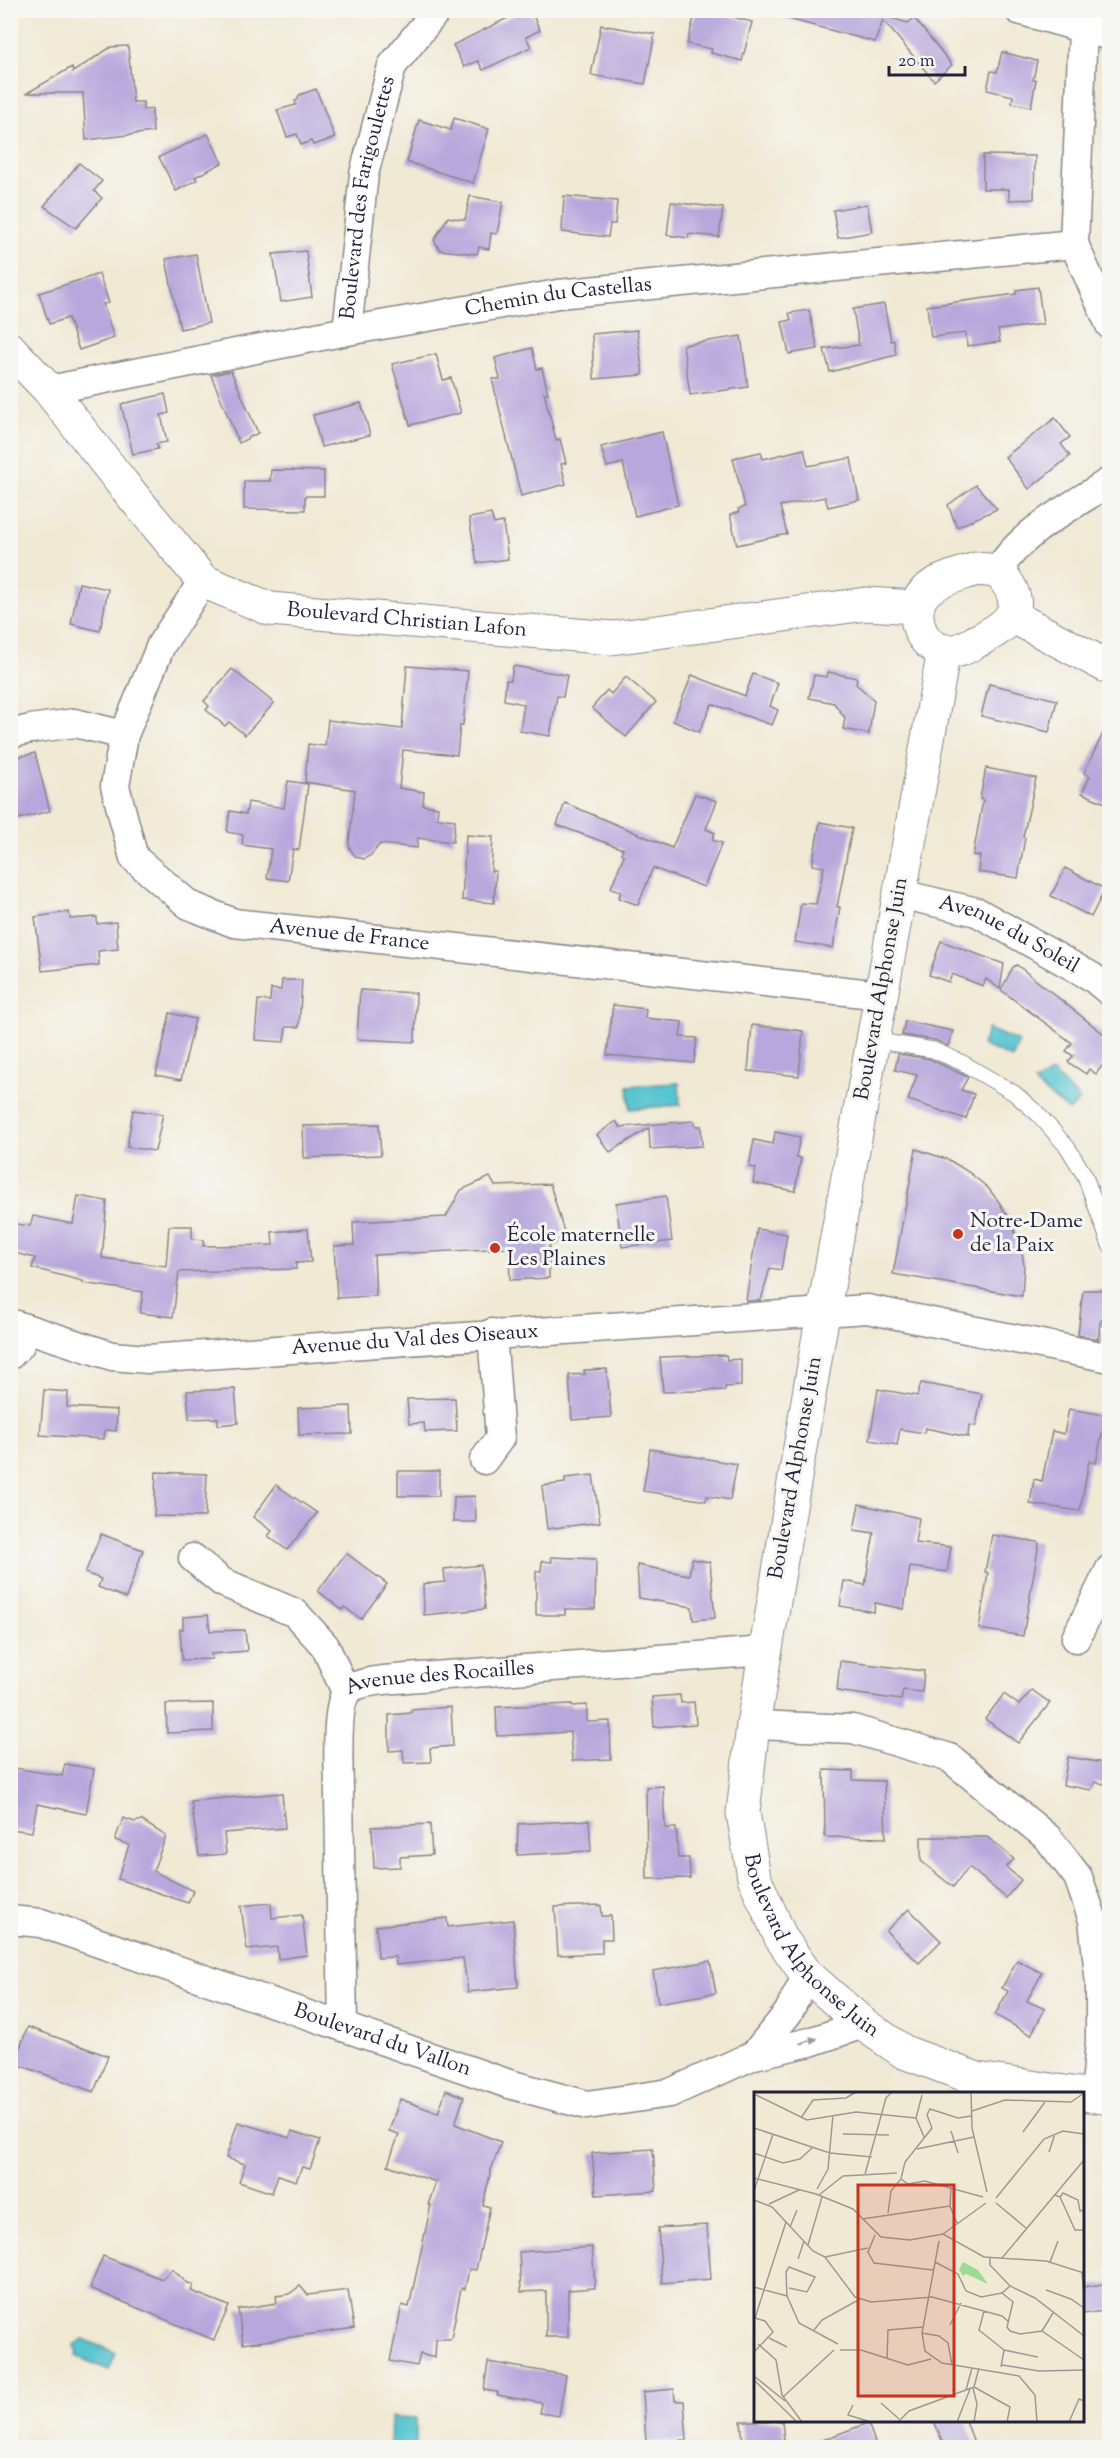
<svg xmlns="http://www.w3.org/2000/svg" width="1120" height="2458" font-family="'Sorts Mill Goudy',serif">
	<rect width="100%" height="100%" fill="#f6f6f2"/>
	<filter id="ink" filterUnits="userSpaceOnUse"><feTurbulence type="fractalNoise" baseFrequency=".0167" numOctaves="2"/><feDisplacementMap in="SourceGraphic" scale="12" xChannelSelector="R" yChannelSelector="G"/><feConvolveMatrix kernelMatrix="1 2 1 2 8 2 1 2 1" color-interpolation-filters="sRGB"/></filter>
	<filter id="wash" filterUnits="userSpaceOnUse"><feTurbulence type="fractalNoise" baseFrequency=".008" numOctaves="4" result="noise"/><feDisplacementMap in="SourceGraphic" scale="24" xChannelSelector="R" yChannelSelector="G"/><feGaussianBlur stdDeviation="1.35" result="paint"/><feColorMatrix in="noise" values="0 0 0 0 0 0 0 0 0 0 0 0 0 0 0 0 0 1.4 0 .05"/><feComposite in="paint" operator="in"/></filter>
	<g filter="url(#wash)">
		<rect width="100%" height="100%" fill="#f0e9d4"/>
		<g fill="#58c5d1" stroke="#3d7486" stroke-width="1.5">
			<path d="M988 1029 1019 1042 1012 1058 982 1045Z"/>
			<path d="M1052 1072 1080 1100 1069 1111 1034 1083Z"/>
			<path d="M679 1083 680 1105 630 1109 628 1086Z"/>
			<path d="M83 2339 116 2353 109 2370 76 2356 77 2352 75 2345Z"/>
			<path d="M391 2417 416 2418V2447H390Z"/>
		</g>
		<g id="blocks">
			<g fill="#b7a7dc">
				<path d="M524 10H530L540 30 526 37 531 47 483 70 478 61 464 67 453 45Z"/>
				<path d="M696 10H707L752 22 742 61 711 53 712 49 687 44Z"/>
				<path d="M782 10H864L908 23 914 18 952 65 934 81 883 20 875 42 781 17Z"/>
				<path d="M601 25 655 34 645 84 591 75Z"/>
				<path d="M128 46 133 102H143V110L152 109 153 132 86 140 83 93H27L72 67 73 72 111 47Z"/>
				<path d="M1002 52 1037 61 1033 80H1036L1031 107 1012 103 1013 96 987 90 991 71 997 72Z"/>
				<path d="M316 89 335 138 313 145 311 141 301 145 297 134 287 137 277 110 296 105 295 101 298 100 299 95Z"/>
				<path d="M454 118 489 129 473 183 407 162 419 120 451 130Z"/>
				<path d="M208 134 222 163 195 177 197 180 176 191 159 157Z"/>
				<path d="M983 155 1035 156 1034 199 1009 200V189H983Z"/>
				<path d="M79 163 102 181 94 191 102 198 76 228 44 206Z"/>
				<path d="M470 196 503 202 497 234 491 233 489 249 479 247 477 254 440 250 434 240 448 217 465 220Z"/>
				<path d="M564 196 617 201 615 224H610L608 237 562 232Z"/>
				<path d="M671 202 723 208 719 237 689 234 688 238 667 235Z"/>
				<path d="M867 204 872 232 838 238 833 210Z"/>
				<path d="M306 251 312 297 281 302 273 254Z"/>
				<path d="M196 254 209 323 180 329 166 259Z"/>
				<path d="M99 274 109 303 103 304 114 338 79 350 68 318 49 324 39 293Z"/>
				<path d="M1038 287 1043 324 998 330 1000 342 967 346 966 333 931 337 927 306 1016 294V290Z"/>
				<path d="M884 304 891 341 894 340 896 355 830 372 824 349 859 345 853 309Z"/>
				<path d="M809 310 818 349 789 354 782 322 791 320 789 313Z"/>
				<path d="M637 330 643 375 594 379 592 334Z"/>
				<path d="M741 336 748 387 690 395 683 345Z"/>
				<path d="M532 348 537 369 542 368 548 393H544L556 440 560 439 566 463 561 464 566 484 521 496 492 379H500L495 358Z"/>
				<path d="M436 354 443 380 451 378 461 413 410 425 392 364Z"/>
				<path d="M231 371 258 433 239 443 211 375Z"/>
				<path d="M165 394 169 413 161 415 167 442 156 444 158 449 133 454 121 404Z"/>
				<path d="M361 403 370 435 321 447 313 415Z"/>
				<path d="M1055 418 1070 437 1061 444 1070 456 1029 489 1005 457Z"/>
				<path d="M662 432 678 505 635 516 623 463 607 467 601 447Z"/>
				<path d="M804 449 808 466 851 458 859 500 828 507 825 497 780 506 787 534 737 545 730 515 739 512 738 509 745 507 733 458 761 452 763 459Z"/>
				<path d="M271 470 324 471V496H305V510L244 509V481H270Z"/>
				<path d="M976 485 997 509 957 527 948 505Z"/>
				<path d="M491 514 494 524 503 522 508 559 477 563 469 518Z"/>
				<path d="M79 583 108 589 100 631 71 624Z"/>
				<path d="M407 666 468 671 463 725H460L457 755 403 750 399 788 424 792 423 805 438 807 437 818 455 820 453 842 418 838 417 848 380 844 371 855 364 859 356 857 350 849 349 843 355 790 305 782 308 744 325 746 328 720 402 729Z"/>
				<path d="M513 666 567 675 563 697 557 696 550 736 520 731 524 704 504 700 506 680H511Z"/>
				<path d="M232 669 274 703 245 735 229 722 225 726 206 710 209 706 204 701Z"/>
				<path d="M828 672 857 678 856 684 874 700 869 734 843 729 845 718 834 703 809 698 814 675 827 677Z"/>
				<path d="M753 674 778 683 770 706 778 710 772 725 712 704 699 732 673 721 692 675 745 696Z"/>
				<path d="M626 677 656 702 626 737 592 708 607 690 611 694Z"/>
				<path d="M989 684 1057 700 1049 732 981 716Z"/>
				<path d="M1110 719V805L1082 793 1090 776 1084 773Z"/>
				<path d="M35 753 50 811 10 821V759Z"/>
				<path d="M986 768 1036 778 1023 837 1025 838 1018 878 978 872 980 856 973 855 983 800 980 799Z"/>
				<path d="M288 781 308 784 299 850 293 849 288 881 267 878 271 849 242 845 243 835 227 832 230 811 246 814 248 802 284 808Z"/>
				<path d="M695 794 717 801 706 829 715 833 712 840 722 843 704 887 653 868 638 905 619 898 621 891 611 888 624 855 621 853 623 849 557 825 565 803 672 848Z"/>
				<path d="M820 822 852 828 837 907H840L833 948 795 942 801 903 816 904 824 867 812 865Z"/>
				<path d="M466 835 493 837 491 871H496L494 903 462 900Z"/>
				<path d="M1065 868 1105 889 1091 917 1051 896Z"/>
				<path d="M69 912 70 919 97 917V924L116 922 118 949 98 951 99 965 42 971 35 917Z"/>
				<path d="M941 941 1004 964 1000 989 986 979 983 986 952 974 949 982 929 975Z"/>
				<path d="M1017 965 1110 1039V1055L1096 1074 1089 1069 1086 1074 1068 1062 1073 1056 1066 1051 1072 1043 1001 990 1013 967Z"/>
				<path d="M282 980H302L299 1027H286L284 1042 255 1040 258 1000 270 1001 271 989 281 990Z"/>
				<path d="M360 990 416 993 415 1042 357 1039Z"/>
				<path d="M613 1005 646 1009 645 1018 682 1022 680 1037 697 1038 694 1063 607 1055Z"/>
				<path d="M170 1013 195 1019 181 1080 156 1075Z"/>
				<path d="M905 1021 953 1031 948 1046 935 1040 902 1035Z"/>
				<path d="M752 1025 803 1031 799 1076 748 1071Z"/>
				<path d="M898 1054 930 1059 968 1077 961 1090 974 1094 966 1119 908 1100 917 1075 895 1070Z"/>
				<path d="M133 1110 163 1114 155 1151 127 1147Z"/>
				<path d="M616 1121 620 1127 694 1121 696 1126H701L702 1146 650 1149 649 1128 610 1152 597 1135Z"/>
				<path d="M379 1124 381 1155 304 1158 303 1126Z"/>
				<path d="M775 1132 800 1137 796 1157 801 1158 795 1191 753 1183 756 1168 749 1167 754 1140 773 1144Z"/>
				<path d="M916 1149 949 1160 970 1173 988 1188 999 1202 1010 1220 1021 1247 1024 1265 1022 1296 893 1274Z"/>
				<path d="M490 1177 495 1186 550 1184 564 1232 558 1242 549 1246V1278L510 1280 509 1248 374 1255 376 1296 337 1298 334 1246 354 1245 353 1222 446 1217 461 1190Z"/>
				<path d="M78 1196 107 1201 102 1258 166 1266 169 1226H192V1239L204 1240 203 1246 273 1245 272 1232 308 1229 311 1262 296 1263V1269L179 1272 173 1317 140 1313 143 1292 83 1283V1281L32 1268 35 1258 10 1252V1223L30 1226 33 1216 73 1224Z"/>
				<path d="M666 1196 672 1241 622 1247 616 1203Z"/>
				<path d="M757 1229 787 1234 781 1270 770 1268 761 1300 746 1301Z"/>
				<path d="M1083 1290H1105L1104 1317 1100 1322 1098 1339 1078 1335Z"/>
				<path d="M726 1355 727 1360 741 1359V1386L725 1387V1390L663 1392 660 1357Z"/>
				<path d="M607 1369 611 1417 572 1420 569 1375 585 1374 584 1370Z"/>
				<path d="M921 1383 982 1394 976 1426 969 1425 968 1437 925 1428 924 1433 900 1429 897 1445 870 1440 878 1389 917 1396Z"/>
				<path d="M235 1389 238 1423 218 1425V1418L189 1419 187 1391Z"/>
				<path d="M44 1390 68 1392 67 1407 117 1410 116 1431 105 1430 104 1439 40 1435Z"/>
				<path d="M455 1398 457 1431 425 1432 424 1423 409 1424 407 1399Z"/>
				<path d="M351 1406 352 1434 299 1435 298 1408Z"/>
				<path d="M1069 1409 1106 1415 1096 1463 1089 1461 1080 1511 1030 1504 1034 1479 1042 1481 1052 1431 1064 1434Z"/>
				<path d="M650 1449 737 1464 730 1500 707 1496 706 1501 643 1491Z"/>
				<rect x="398" y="1471" width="41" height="25"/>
				<path d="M156 1472 207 1474 205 1517 154 1516Z"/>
				<path d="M593 1475 600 1522 547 1529 542 1486 565 1483V1478Z"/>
				<path d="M276 1485 317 1513 287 1550 268 1536 272 1531 253 1517Z"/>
				<path d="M475 1496 476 1522H453L454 1497Z"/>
				<path d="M859 1504 919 1518 915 1543 951 1547 947 1572 910 1567 904 1609 875 1603 874 1612 840 1606 844 1581 865 1585 874 1533 854 1530Z"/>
				<path d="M101 1534 143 1550 126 1598 98 1587 101 1579 85 1573Z"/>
				<path d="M992 1535 1038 1542 1039 1544 1023 1636 979 1629 988 1573 985 1572Z"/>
				<path d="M346 1553 387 1584 361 1619 344 1607 342 1610 318 1591Z"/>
				<path d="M551 1557 596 1559 595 1609H565V1615H536V1571H541L542 1561 552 1562Z"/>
				<path d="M692 1559 710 1562 715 1618 693 1620 692 1607 639 1598 637 1565 689 1575Z"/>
				<path d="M481 1565 485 1609 424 1615 423 1584 445 1582 444 1569Z"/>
				<path d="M208 1615 210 1631 245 1630 247 1651 211 1654 212 1659 182 1660 180 1629H183V1617Z"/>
				<path d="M840 1661 924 1671 922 1692 903 1690 901 1700 837 1691Z"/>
				<path d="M1032 1690 1050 1703 1018 1743 985 1719 1004 1694 1019 1705Z"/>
				<path d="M680 1695 681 1703 694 1702 696 1724 654 1727 652 1697Z"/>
				<path d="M213 1703V1731L167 1733 166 1704Z"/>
				<path d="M572 1704V1706L587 1705V1722L610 1721 611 1759 572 1761 570 1732 497 1736 496 1707Z"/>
				<path d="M451 1707 453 1746 430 1748 431 1762 404 1763 403 1750 389 1751V1715L411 1713V1710Z"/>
				<path d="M1068 1757 1110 1764V1785L1095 1782 1091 1790 1063 1785Z"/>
				<path d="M65 1764 94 1769 86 1814 37 1804 32 1832 10 1829V1795L15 1768 62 1776Z"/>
				<path d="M824 1770 853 1771V1780L884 1781 886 1838 825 1837Z"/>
				<path d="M663 1786 665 1828H676L678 1858H689L690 1878 647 1879 646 1787Z"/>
				<path d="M282 1793 285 1828 224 1833 226 1854 199 1856 191 1801Z"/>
				<path d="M123 1818 135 1822 141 1820 166 1836 153 1871 193 1891 188 1903 118 1879 129 1845 115 1840Z"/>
				<path d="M589 1820 591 1851 517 1855 518 1824Z"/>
				<path d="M430 1824 432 1855 400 1857V1867L374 1868 372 1827Z"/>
				<path d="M921 1837H987L1014 1859 1006 1867 1021 1880 1006 1898 969 1867 953 1887 921 1861Z"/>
				<path d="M271 1903 272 1918 302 1915 307 1955 278 1959 277 1947 247 1950 241 1906Z"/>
				<path d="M601 1905 602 1916H611L612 1939H602V1953L558 1955 555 1907Z"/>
				<path d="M909 1909 941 1941 919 1963 886 1931Z"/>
				<path d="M447 1918 448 1927 513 1920 518 1987 468 1992 463 1958 396 1965 395 1957 378 1958 376 1926Z"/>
				<path d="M1017 1960 1042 1973 1027 2001 1045 2009 1031 2035 995 2015 1008 1991 1002 1988Z"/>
				<path d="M710 1961 716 1993 658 2003 653 1971Z"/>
				<path d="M28 2027 108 2056 94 2092 14 2063Z"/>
				<path d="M446 2090 464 2097 455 2124 501 2142 491 2170 483 2205 490 2207 476 2270 469 2269 465 2289 461 2288 451 2339H436L435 2358 420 2354 417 2366 390 2361 402 2305 409 2307 431 2205H428L436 2182 388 2165 399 2134 389 2131 400 2099 438 2113Z"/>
				<path d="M238 2122 290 2138 292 2131 320 2140 310 2169 302 2167 296 2181 278 2175 272 2193 239 2182 245 2164 226 2158Z"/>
				<path d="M653 2149 656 2191 596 2195 592 2153Z"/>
				<path d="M707 2225 711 2279 662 2283 658 2228Z"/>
				<path d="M592 2247 595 2288 568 2290V2337H546V2291L521 2292 519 2252Z"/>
				<path d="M103 2256 162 2279 172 2269 186 2282 193 2285 191 2291 229 2306 214 2340 90 2288Z"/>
				<path d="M1110 2283V2310L1083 2314V2287Z"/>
				<path d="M300 2286 308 2295 348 2290 354 2328 243 2344 238 2309 277 2303 276 2296 289 2294Z"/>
				<path d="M488 2362 566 2375 559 2416 540 2413 542 2403 497 2395 498 2392 484 2390Z"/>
				<path d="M674 2389 675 2401H684L687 2440 646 2442 643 2392Z"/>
				<path d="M741 2421H782L784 2441 743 2444Z"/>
				<path d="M934 2421H966L976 2448H945Z"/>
				<path d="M868 2423 877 2448H808V2445Z"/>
			</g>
		</g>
	</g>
	<g filter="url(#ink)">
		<use href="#blocks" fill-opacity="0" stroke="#898688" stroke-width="1.5"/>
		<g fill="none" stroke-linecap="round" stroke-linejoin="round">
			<g stroke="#898688" stroke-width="17">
				<g id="service">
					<path d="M873 1040 933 1050 961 1062 1014 1093 1038 1114 1068 1148 1085 1176 1110 1245"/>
					<path d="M1106 1357 1110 1324"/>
				</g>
			</g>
			<g stroke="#898688" stroke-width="31">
				<g id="minor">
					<path d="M1019 10 1110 36"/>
					<path d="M1083 28 1074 244 1110 325"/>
					<path id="s1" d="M347 331 364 174 392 66 437 10"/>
					<path id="s2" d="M49 390 347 331 558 294 1074 244"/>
					<path d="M998 571C1021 531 1072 507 1110 481"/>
					<path id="s3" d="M203 581 161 645 124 735 115 786 134 858 189 905 234 923 881 995"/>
					<path d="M10 734 30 729 75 723 124 735"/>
					<path id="s4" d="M900 894 977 912 1092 977 1110 992"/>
					<path id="s5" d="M10 1323 112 1356 148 1359 867 1309 1110 1358"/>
					<path d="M10 1355 20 1345 26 1329"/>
					<path d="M484 1460 500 1438 492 1333"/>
					<path d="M193 1558 222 1582 295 1613 325 1646 346 1692"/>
					<path d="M1076 1638 1110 1569"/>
					<path d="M753 1725 853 1729 950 1758 1048 1838 1078 1877 1093 1920 1100 1984V2042L1095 2096"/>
					<path id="s6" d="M10 1920 41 1923 509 2084 587 2105 670 2093 754 2055 810 2042 863 2024"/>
					<path id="s7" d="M343 2027C341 1949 340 1871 339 1793 339 1772 335 1709 346 1693 355 1680 391 1680 407 1678L765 1651"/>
					<path d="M754 2055 788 2013 807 1975"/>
				</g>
			</g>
			<g stroke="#898688" stroke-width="35">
				<g id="tertiary">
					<path id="s8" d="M10 349 49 390 122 483 203 581 270 609 612 638 866 604 916 607"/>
					<path d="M976 569 998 571C1028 605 1015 622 979 640 973 643 966 648 959 650 934 656 918 637 917 615 915 583 952 578 976 569Z"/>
					<path d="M1012 616 1110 668"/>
					<path id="s9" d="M944 651 819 1336 753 1725 743 1813 754 1877 781 1938 807 1975 863 2024 904 2052 977 2079 1078 2094"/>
					<path d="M1082 2094 1110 2098"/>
				</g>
			</g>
			<use href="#service" stroke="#fff" stroke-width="15"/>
			<use href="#minor" stroke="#fff" stroke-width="28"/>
			<use href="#tertiary" stroke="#fff" stroke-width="33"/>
		</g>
		<defs><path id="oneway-solid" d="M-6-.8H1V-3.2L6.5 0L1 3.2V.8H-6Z" transform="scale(1.5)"/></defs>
		<use fill="#9c9ca7" href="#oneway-solid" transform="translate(809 2041) rotate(-17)"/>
	</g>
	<g fill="#c8321e" stroke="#f6f6f2" stroke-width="2">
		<circle cx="958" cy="1234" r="6"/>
		<circle cx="495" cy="1248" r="6"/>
	</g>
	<g text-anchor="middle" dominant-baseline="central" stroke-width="6" stroke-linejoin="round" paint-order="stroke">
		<g font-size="21" fill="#22223b" stroke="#f6f6f2">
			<text stroke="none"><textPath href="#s1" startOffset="135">Boulevard des Farigoulettes</textPath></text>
			<text stroke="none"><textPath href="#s2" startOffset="518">Chemin du Castellas</textPath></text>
			<text stroke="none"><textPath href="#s8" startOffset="512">Boulevard Christian Lafon</textPath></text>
			<text stroke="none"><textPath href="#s3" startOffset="537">Avenue de France</textPath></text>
			<text stroke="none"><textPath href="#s4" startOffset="117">Avenue du Soleil</textPath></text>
			<text transform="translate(882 989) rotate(-80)">Boulevard Alphonse Juin</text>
			<text stroke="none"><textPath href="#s5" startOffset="411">Avenue du Val des Oiseaux</textPath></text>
			<text transform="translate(796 1468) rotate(-80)">Boulevard Alphonse Juin</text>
			<text stroke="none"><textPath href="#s7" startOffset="432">Avenue des Rocailles</textPath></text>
			<text stroke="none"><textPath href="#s9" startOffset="1334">Boulevard Alphonse Juin</textPath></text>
			<text stroke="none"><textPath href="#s6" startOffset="392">Boulevard du Vallon</textPath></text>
		</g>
		<g font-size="21" fill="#22223b" stroke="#f6f6f2" text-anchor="start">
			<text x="970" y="1222">Notre-Dame<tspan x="970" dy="24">de la Paix</tspan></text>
			<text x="507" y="1236">École maternelle<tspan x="507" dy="24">Les Plaines</tspan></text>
		</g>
	</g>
	<g transform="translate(754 2092)">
		<rect width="330" height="330" fill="#f0e9d4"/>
		<path d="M209 170 224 178 234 192 212 182 209 184 205 178Z" fill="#9cdc92"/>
		<path fill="none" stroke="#9e9997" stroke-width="1.5" d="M217 0 218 36 233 100M0 2 53 28 102 20 162 26M168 3 162 26 170 45M218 19 251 8 317 10 330 1M47 26 59 8 92 6 102 0M0 36 76 61 118 65M197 39 204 61M269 40 291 10M89 42 135 43M163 57 220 45M295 60 301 42M0 61 29 71 46 67 58 56M111 82 132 6 138 0M0 86 62 102 99 117 127 145 156 148 189 142 230 165 292 169 330 181M147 87 154 92 171 89 229 105M197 95 196 114 203 131M63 97 74 77 79 23M0 99 19 42M65 103 89 84 143 81M301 103 306 105 321 138H330M306 105 309 101 324 108 326 119 330 118M242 106 290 47 309 39 330 42M0 108 18 115 59 159 71 165 101 205 117 210 178 205 248 224 255 230M242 111 272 136M15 112 45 98M134 121 137 99 147 87 151 70 178 36 173 23 176 17 204 26 217 24M108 127 196 114M36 135 43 118M189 142 232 111M121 143 114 160 120 171 179 178M185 149 168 241 171 259 188 271 265 284 281 303 283 330M54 153 68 105M71 165 114 156M236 166V173L256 194 281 206 330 244M248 166 330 68M44 167 50 149M181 170 204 182 212 199 227 205 248 201 256 194M296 170 304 149M328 181 330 203M0 195 33 204 45 231 84 252M292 198 317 207 330 216M248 201 259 210 253 235 256 239 266 242 288 239 330 268M33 204 32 180 35 175 61 185 53 200 35 196M230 219 225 238 250 258 247 275M1 226 32 130M196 233 207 211M60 238 68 228 106 207M288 239 299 221M168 241 185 244 194 251 198 273M15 246 33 255M4 252 22 268 28 303 48 330M86 258H107L154 273 177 267M250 258 284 265M0 260 19 240 11 229 1 226M133 267 134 238 169 235M248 273 285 279 330 278M0 284 31 309M0 288 43 330M220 295 256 315 253 330M220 295 225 276M219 296 223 312 220 330M212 298 218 276M29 305 80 258M127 311 145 327M99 313 94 323 117 330M144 330 155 319 220 295M203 330 216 297M315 330 325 307 330 309"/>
		<path fill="#c8321e" fill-opacity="0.15" stroke="#c8321e" stroke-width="3" d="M104 93H200V304H104Z"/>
		<rect width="330" height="330" fill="none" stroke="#22223b" stroke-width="3"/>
	</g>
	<rect width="1120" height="2458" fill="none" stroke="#f6f6f2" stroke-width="36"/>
	<path d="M889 66v9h76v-9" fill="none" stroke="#22223b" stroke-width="3"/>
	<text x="898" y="66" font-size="18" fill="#22223b" stroke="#f6f6f2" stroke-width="4.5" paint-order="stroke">20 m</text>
</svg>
